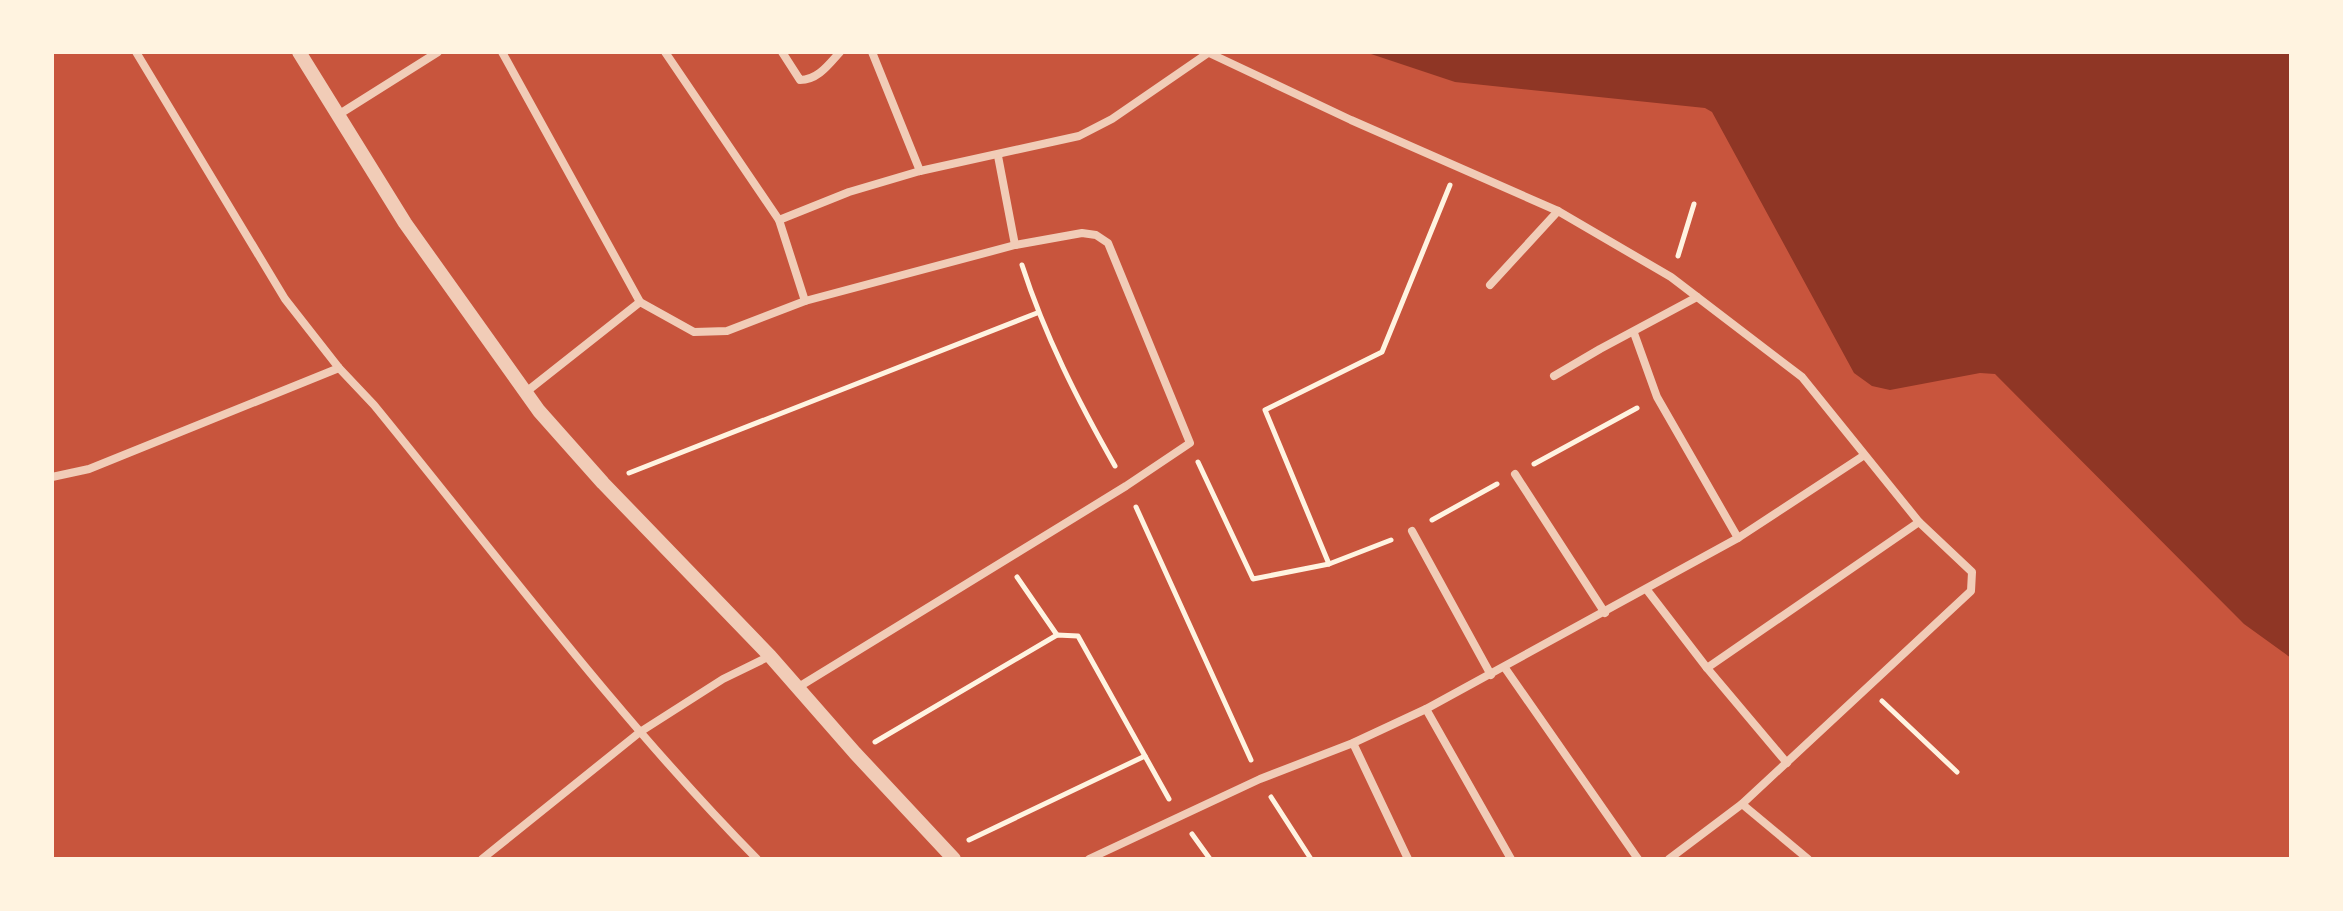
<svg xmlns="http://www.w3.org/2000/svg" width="2343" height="911" font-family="'Titillium Web',sans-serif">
	<rect width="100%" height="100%" fill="#c8553d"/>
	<path fill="#8f3625" d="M1365 52H2291V658L2244 624 1995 374 1980 373 1890 390 1872 386 1854 373 1712 112 1705 108 1455 82Z"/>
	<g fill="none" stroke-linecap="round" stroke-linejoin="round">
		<g stroke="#fff3e0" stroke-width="5">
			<path d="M1678 256 1694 204"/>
			<path d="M1022 265C1045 336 1078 401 1115 466"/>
			<path d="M1198 462 1253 579 1329 564 1391 540"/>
			<path d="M1534 464 1637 408"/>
			<path d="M629 473 1037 313"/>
			<path d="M1136 507 1251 760"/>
			<path d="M1432 520 1497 484"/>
			<path d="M1329 564 1265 410 1382 352 1450 185"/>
			<path d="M1017 577 1057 635"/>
			<path d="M1882 701 1957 772"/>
			<path d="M875 742 1057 635 1078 636 1169 799"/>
			<path d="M1271 797 1311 859"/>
			<path d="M1192 834 1210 859"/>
			<path d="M969 840 1145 756"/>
		</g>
		<g stroke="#f1ccb7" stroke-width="8">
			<path d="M136 52 285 299 339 368 374 405C499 558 618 718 757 859"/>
			<path d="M502 52 640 302 694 332 727 331 805 301 1015 245 1082 233 1096 235 1108 243 1190 443 1126 486 797 688"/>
			<path d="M665 52 779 220 805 301"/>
			<path d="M782 52 800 80C818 80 829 64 840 52"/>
			<path d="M872 52 920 171"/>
			<path d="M1207 52 1351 120 1558 211 1671 277 1802 377 1919 522 1972 572 1971 591 1742 804 1669 859"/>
			<path d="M338 115 438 52"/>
			<path d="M998 156 1015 245"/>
			<path d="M779 220 849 192 920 171 1079 136 1112 119 1208 53"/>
			<path d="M1490 285 1558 211"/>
			<path d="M1634 333 1657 397 1738 538"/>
			<path d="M1554 376 1600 349 1697 297"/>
			<path d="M526 392 640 302"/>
			<path d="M1515 474 1605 613"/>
			<path d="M52 477 89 469 339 368"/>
			<path d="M1412 531 1491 675"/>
			<path d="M1647 590 1707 668 1787 763"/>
			<path d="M1505 668 1638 859"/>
			<path d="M1707 668 1919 522"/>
			<path d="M1426 709 1511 859"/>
			<path d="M1353 743 1408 859"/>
			<path d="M1742 804 1808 859"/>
			<path d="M482 859 640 732 723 679 770 656"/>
			<path d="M1089 859 1260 779 1353 743 1426 709 1738 538 1863 456"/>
		</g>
		<path stroke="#f1ccb7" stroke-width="14" d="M299 52 405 223 539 411 603 483 770 656 855 753 954 859"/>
	</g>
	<rect width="2343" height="911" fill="none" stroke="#fff3e0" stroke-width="108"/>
</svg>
